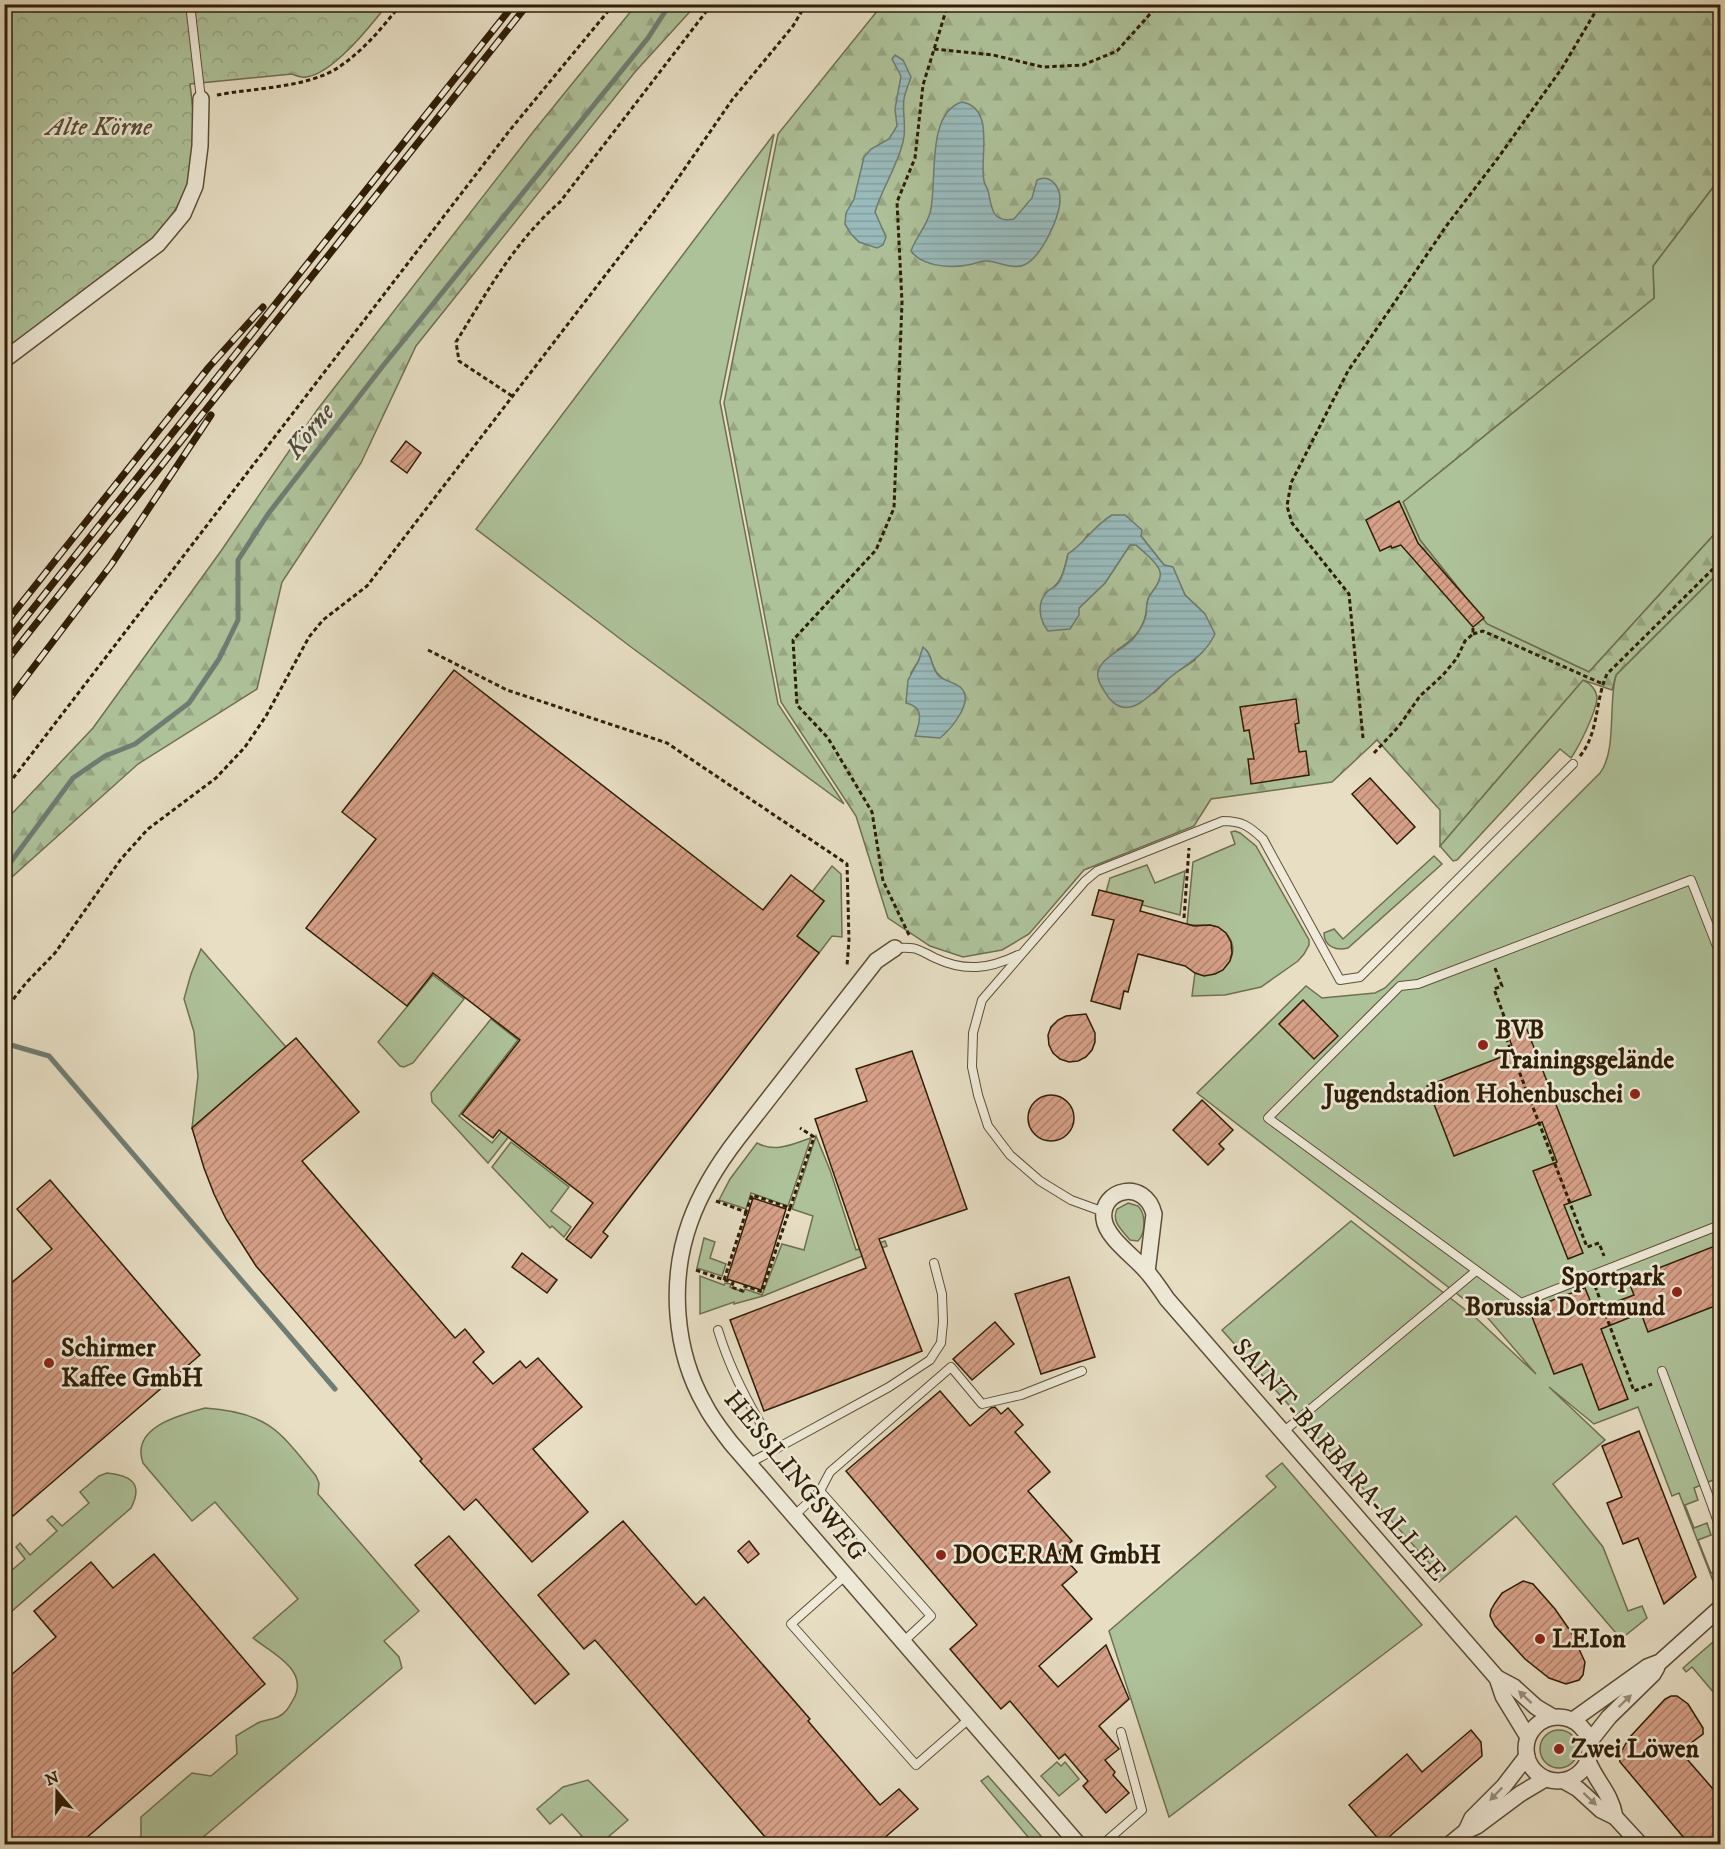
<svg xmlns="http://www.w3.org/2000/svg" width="1725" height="1849" font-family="'IM FELL DW Pica',serif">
	<defs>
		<pattern id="forest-firs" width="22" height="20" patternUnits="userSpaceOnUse" patternTransform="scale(1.5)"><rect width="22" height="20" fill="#aec29a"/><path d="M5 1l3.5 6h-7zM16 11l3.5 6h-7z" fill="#96a683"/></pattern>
		<pattern id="park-crowns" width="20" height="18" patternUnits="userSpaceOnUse" patternTransform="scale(1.5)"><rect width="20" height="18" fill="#aec29a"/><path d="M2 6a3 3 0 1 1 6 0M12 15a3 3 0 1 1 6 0" fill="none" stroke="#96a683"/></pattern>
		<pattern id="water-rules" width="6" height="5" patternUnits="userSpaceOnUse" patternTransform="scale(1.5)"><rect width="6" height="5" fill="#99bbbc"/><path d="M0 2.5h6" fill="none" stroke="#84a0a0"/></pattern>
		<pattern id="building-hatch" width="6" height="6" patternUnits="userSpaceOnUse" patternTransform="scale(1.5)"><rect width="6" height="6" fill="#d7a189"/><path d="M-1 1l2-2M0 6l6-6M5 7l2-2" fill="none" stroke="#af836e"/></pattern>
	</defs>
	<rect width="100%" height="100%" fill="#e7dec4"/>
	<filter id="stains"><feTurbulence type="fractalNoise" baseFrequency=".00333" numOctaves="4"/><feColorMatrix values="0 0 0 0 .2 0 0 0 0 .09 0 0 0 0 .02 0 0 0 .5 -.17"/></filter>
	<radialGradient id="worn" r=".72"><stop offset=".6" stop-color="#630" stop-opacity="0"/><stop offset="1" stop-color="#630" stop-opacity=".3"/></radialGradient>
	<g fill="#aec29a" stroke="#6e7050" stroke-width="1.5">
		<path d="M774 134 720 402 778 704 844 804 631 647 476 529Z"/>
		<path d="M1720 178V528L1589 672 1487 624 1420 540 1403 502 1654 298 1653 266Z"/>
		<path d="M1720 571V1496L1713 1480 1694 1488 1698 1500 1685 1505 1694 1528 1707 1523 1711 1535 1698 1540 1711 1573 1720 1570V1582L1715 1586 1679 1493 1672 1496 1638 1407 1594 1424 1549 1387 1605 1440 1553 1484 1603 1547 1628 1611 1642 1606 1647 1618 1621 1639 1516 1516 1439 1582 1428 1568 1431 1565 1222 1330 1351 1221 1476 1318 1536 1374 1487 1317 1197 1093 1306 986 1322 998 1375 993 1385 988 1600 773C1617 751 1608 704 1616 675Z"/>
		<path d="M1583 680C1590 683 1597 690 1597 699 1595 714 1580 745 1571 758L1560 749 1457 860 1453 861 1440 846Z"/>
		<path d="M1235 831 1240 833 1256 846 1309 940V945L1304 954 1298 961 1261 987 1225 995 1192 996 1195 973C1228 982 1247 945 1220 929 1210 922 1198 927 1187 924L1193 862 1235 844 1231 832Z"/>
		<path d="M1434 856 1442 864 1348 948C1337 951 1324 947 1324 933L1334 929 1343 939Z"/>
		<path d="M1147 865 1155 883 1185 871 1180 915 1142 905 1143 901 1106 892 1110 878Z"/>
		<path d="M832 866 841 874 842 937 832 936 819 953 797 936 824 901 812 892Z"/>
		<path d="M201 949 286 1047 192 1128 198 1076 194 1032 184 999 191 974Z"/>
		<path d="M433 975 464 999 413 1063 404 1067 400 1066 378 1042Z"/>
		<path d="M491 1019 518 1040 459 1116 492 1143 508 1124 514 1130 488 1163 432 1102 431 1093Z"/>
		<path d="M816 1136 830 1170 856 1250 885 1241 887 1246 763 1296 734 1304V1302L700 1314V1276L724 1285 725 1283 731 1284 730 1287 743 1292 745 1289 762 1295 782 1244 804 1250 813 1216 792 1209Z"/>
		<path d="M811 1138 788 1206 751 1193 746 1209 719 1200 730 1179 757 1143C776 1153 792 1144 811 1138Z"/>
		<path d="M511 1142 569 1187 551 1211 571 1227 564 1237 552 1226 550 1228 492 1167Z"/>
		<path d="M1128 1203 1138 1206C1146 1214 1146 1233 1138 1241L1130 1240C1122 1230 1111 1222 1117 1209Z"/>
		<path d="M704 1238 715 1242 710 1258 726 1264 722 1276 697 1268Z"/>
		<path d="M205 1408C267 1412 280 1431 316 1476L319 1483 318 1494 419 1611 384 1641 399 1657 402 1668 195 1844H131L141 1836V1817L192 1773 211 1776 237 1754 236 1736C244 1731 252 1726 260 1722 266 1720 273 1719 278 1717 286 1713 289 1707 293 1700 311 1670 270 1652 253 1638L298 1599 215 1502 192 1521 143 1463C130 1427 180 1415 205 1408Z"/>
		<path d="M1282 1463 1422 1625 1169 1817 1109 1631 1276 1487 1266 1476Z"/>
		<path d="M107 1473C130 1475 144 1483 131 1508L5 1617V1576L25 1559 16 1547 20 1543 30 1555 57 1531 47 1520 52 1516 62 1526 89 1503 80 1492 99 1476Z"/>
		<path d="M1720 1636V1700L1692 1667 1686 1672 1683 1668Z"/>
		<circle cx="1559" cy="1749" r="19"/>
		<path d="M1057 1762 1061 1766 1065 1762 1079 1779 1059 1796 1041 1776Z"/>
		<path d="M988 1776 1048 1844H1034L981 1781Z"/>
		<path d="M588 1780 628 1820 600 1844H589L562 1814 550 1824 537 1809 563 1787Z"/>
	</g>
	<g fill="url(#forest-firs)" stroke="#6e7050" stroke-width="1.5" fill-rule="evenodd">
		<path d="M636 5H696L635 72 416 346 361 463 282 582 257 689 138 764 12 877 5 892V821L93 728 221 551 317 410 533 132Z"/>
		<path d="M882 5H1720V178L1653 266 1654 298 1403 502 1420 540 1487 624 1589 672 1720 528V571L1616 675 1612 690 1583 680 1440 846V810L1377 740 1332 782 1211 799 1194 826 1084 870 1029 934 1002 950 963 957 930 946 888 918 856 816 781 702 724 403 778 134ZM1088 534 1141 536 1164 565 1173 568 1185 595 1205 614 1195 660 1171 676 1154 693 1117 650C1131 641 1143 631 1146 613 1147 609 1146 604 1148 599 1151 591 1162 583 1161 574 1160 564 1143 551 1136 545H1130L1105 583 1079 608 1046 593C1063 582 1063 573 1068 554L1081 545ZM923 648C933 654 930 666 938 674 943 681 952 684 960 687L955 719 943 735 921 720 919 711 914 705 911 673 919 660Z"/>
	</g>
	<path fill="url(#park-crowns)" stroke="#6e7050" stroke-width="1.5" d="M5 5H387C371 25 333 74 306 77 302 78 297 76 292 74L190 84C198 151 200 183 155 238L5 352Z"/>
	<g fill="url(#water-rules)" stroke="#6f7c73" stroke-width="1.5">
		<path d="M895 55 903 60 911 77C909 84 905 92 904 99 902 114 907 127 903 142 897 167 882 188 875 212L886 237 883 245 877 248 859 242 851 234 845 224 846 213 854 199 864 157 871 149 889 139 897 126 895 109 901 76 892 59Z"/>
		<path d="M962 102C996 108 979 158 984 181 985 186 989 190 989 195 992 211 994 223 1014 219L1032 198 1037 180C1050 174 1060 186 1060 199 1060 217 1041 258 1024 265 1010 271 992 257 979 262 959 269 924 269 911 251 916 237 926 227 930 213 938 184 925 113 962 102Z"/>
		<path d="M1112 515H1125L1142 530 1141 536 1164 565 1173 567 1185 595 1205 614 1215 634C1204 656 1191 661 1173 675 1156 687 1131 725 1109 698 1105 692 1100 686 1098 678 1094 660 1123 650 1133 639 1139 632 1144 624 1146 615 1147 609 1146 603 1149 597 1153 590 1162 581 1160 572 1159 565 1142 550 1136 545H1130L1105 583 1079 608V615L1070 629 1048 631C1039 619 1036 602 1048 591 1052 588 1056 587 1059 582 1064 574 1066 564 1068 554 1086 542 1092 527 1112 515Z"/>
		<path d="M923 647C933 654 930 667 939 676 944 681 954 682 960 687 976 700 951 729 940 738L915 736C920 722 925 707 906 703L908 680 919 660Z"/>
	</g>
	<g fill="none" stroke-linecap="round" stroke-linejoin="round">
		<g stroke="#6f7c73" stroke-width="5">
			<path d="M4 871 73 778 105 756 135 744 189 703 219 659 238 620V560L268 514 382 367 648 38 670 4"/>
			<path d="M4 1043 49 1056 335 1389"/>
		</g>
	</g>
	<g fill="url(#building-hatch)" stroke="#2f1e06" stroke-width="1.5">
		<path d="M406 441 421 453 407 473 391 461Z"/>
		<path d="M1399 501 1418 543 1484 618 1473 627 1401 545 1392 548 1391 546 1380 551 1366 520Z"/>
		<path d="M454 670 763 910 791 875 824 901 797 936 819 953 603 1232 608 1236 591 1258 566 1239 593 1203 499 1130 493 1138 462 1114 520 1040 433 973 407 1006 306 928 376 839 342 812Z"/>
		<path d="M1296 699 1299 723 1295 724 1299 752 1306 751 1309 775 1251 784 1248 759H1254L1249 730 1244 731 1240 707Z"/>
		<path d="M1370 778 1415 827 1397 844 1352 794Z"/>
		<path d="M1099 890 1143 901 1140 911 1194 926 1210 925 1218 927 1226 933 1231 942 1232 953 1230 961 1223 970 1215 974 1204 976 1195 973 1185 966 1138 954 1128 992 1124 991 1120 1009 1091 1001 1114 920 1092 915Z"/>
		<path d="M1303 1000 1338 1036 1314 1059 1279 1024Z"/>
		<path d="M1086 1014 1095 1033V1042L1092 1050 1086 1057 1078 1061 1069 1062 1060 1059 1053 1053 1049 1045 1048 1035 1051 1027 1058 1020 1066 1016Z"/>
		<path d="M1524 1022 1591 1195 1564 1205 1583 1253 1568 1259 1533 1171 1557 1162 1542 1122 1454 1156 1427 1086 1514 1052 1506 1029Z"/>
		<path d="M296 1038 359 1112 302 1161 455 1338 465 1329 484 1352 473 1362 493 1384 520 1361 526 1368 538 1358 582 1407 533 1449 588 1512 532 1562 476 1499 464 1510 420 1461 422 1459 256 1266 226 1219 214 1194 204 1168 192 1128Z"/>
		<path d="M912 1051 967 1209 879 1239 922 1351 764 1411 730 1320 866 1268 815 1119 867 1101 856 1069Z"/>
		<circle cx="1051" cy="1118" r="23"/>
		<path d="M1202 1100 1233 1130 1219 1144 1224 1149 1208 1165 1173 1130Z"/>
		<path d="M50 1180 200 1355 13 1516 4 1506V1289L52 1249 17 1209Z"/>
		<path d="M753 1198 786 1209 761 1290 727 1279Z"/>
		<path d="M1720 1244V1304L1648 1332 1641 1313 1601 1329 1628 1399 1599 1410 1582 1364 1554 1374 1529 1309 1585 1288 1594 1310 1634 1295 1628 1280Z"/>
		<path d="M522 1253 557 1280 547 1293 512 1267Z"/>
		<path d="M1069 1277 1095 1357 1041 1374 1015 1294Z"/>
		<path d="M995 1322 1014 1344 972 1380 953 1359Z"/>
		<path d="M940 1391 970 1426 991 1408 995 1407 1001 1414 1008 1408 1023 1425 1015 1432 1050 1472 1028 1491 1072 1541 1059 1552 1077 1572 1062 1585 1092 1619 1039 1666 1058 1687 1106 1645 1129 1699 1099 1726 1119 1749 1105 1760 1115 1772 1113 1775 1129 1793 1106 1813 1083 1786 1088 1781 1065 1754 1059 1759 1010 1701 1001 1709 950 1649 977 1625 846 1471Z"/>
		<path d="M1639 1431 1696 1577 1664 1604 1638 1538 1623 1544 1607 1503 1622 1497 1602 1446Z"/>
		<path d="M623 1521 696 1605 704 1597 810 1719 808 1721 880 1805 899 1789 918 1809 876 1845H772L595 1640 584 1649 538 1595Z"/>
		<path d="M449 1536 569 1674 535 1704 415 1565Z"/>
		<path d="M749 1541 759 1554 748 1563 738 1551Z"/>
		<path d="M154 1554 265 1684 78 1845H4V1681L56 1637 34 1611 91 1562 113 1588Z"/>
		<path d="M1523 1581 1533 1584 1555 1609 1571 1632 1585 1662 1583 1675 1579 1680 1566 1684 1549 1678 1525 1659 1495 1626 1490 1616 1491 1610 1495 1603 1502 1593Z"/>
		<path d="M1671 1696H1677L1688 1704 1703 1728V1734L1680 1751 1720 1797V1845H1690L1620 1762 1619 1756 1629 1738 1665 1699Z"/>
		<path d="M1471 1730 1481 1742 1482 1756 1382 1843 1349 1805 1407 1754 1422 1772Z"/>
	</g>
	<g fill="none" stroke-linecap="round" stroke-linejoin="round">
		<g stroke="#5d4e36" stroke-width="10">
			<g id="service">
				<path d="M190 4 201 99"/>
				<path d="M895 948C918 947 915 948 935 958 965 972 989 969 1018 955"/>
				<path d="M1720 954 1691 880 1418 984 1400 986 1268 1118 1521 1303 1720 1225"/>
				<path d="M1104 1212 1071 1200 1040 1181 1010 1155 988 1126 978 1095 972 1067 973 1033 982 1000 1085 881 1097 871 1223 821C1242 821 1249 826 1263 839L1340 980 1360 977 1573 764"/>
				<path d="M718 1330C731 1373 751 1410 776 1448"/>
				<path d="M1662 1371 1713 1508 1720 1505"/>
				<path d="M1283 1432 1476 1271"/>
				<path d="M748 1464 889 1387 930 1360 941 1343 943 1322 942 1294 934 1263"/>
				<path d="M820 1491 931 1616 903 1642"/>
				<path d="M1713 1508 1720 1528"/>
				<path d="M794 1516 820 1491 830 1472 951 1367 982 1404 1021 1395 1082 1371"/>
				<path d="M845 1576 791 1624 916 1765 969 1719"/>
				<path d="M1103 1844 1142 1810 1121 1732"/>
			</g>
		</g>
		<g stroke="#5d4e36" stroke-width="18">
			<g id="minor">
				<path d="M4 360 158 244 183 214 195 186 200 146 201 99"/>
				<path d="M895 948 876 961 738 1138C718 1164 701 1191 690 1222 669 1280 674 1351 705 1405 712 1419 722 1431 731 1443L1078 1844"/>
				<path d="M1147 1272 1154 1214C1145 1178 1100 1189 1104 1219 1106 1238 1136 1258 1148 1273 1155 1281 1161 1290 1167 1299L1497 1678 1503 1696 1528 1737"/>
				<path d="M1497 1678 1514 1687 1536 1707 1553 1717"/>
				<circle cx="1558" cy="1749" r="32"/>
				<path d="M1573 1720 1647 1667 1660 1662 1720 1608"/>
				<path d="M1590 1741 1609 1717 1653 1674 1657 1667"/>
				<path d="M1588 1761C1597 1783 1611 1793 1615 1817"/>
				<path d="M1564 1781 1578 1789 1601 1810 1615 1817 1640 1844"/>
				<path d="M1466 1831 1472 1818 1504 1786 1527 1756"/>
				<path d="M1450 1844 1466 1831 1477 1826 1520 1794 1545 1779"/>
			</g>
		</g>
		<g stroke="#2f1e06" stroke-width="3" stroke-dasharray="4.5 3" stroke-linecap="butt">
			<path d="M934 49 993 55 1043 67 1083 65 1117 51 1159 4"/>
			<path d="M217 95C253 88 308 88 339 67 364 50 382 28 401 4"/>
			<path d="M512 396 459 361 456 342C487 292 515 241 560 202L712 4"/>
			<path d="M1473 634 1483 631 1603 684"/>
			<path d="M428 650 507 690 667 743 847 864 849 940 847 966"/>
			<path d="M1363 738 1349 594 1292 523 1287 506 1291 483 1348 371 1447 225 1498 158 1562 68 1600 4"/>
			<path d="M1374 753 1399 726 1420 696 1443 675 1457 658 1465 641 1473 634V627"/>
			<path d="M1580 756C1599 733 1595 700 1607 674L1720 562"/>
			<path d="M4 790 510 130 614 4"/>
			<path d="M1184 918 1189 848"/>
			<path d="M909 935 883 881 872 812 828 738 797 705 793 640 876 550 894 508 902 302 897 202 915 158 923 85 948 4"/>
			<path d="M1495 968 1502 986 1494 989 1505 1019 1500 1022 1587 1247 1599 1243 1604 1256"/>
			<path d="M4 1011 26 983 55 953 121 859 148 829 216 778 245 747 266 716 309 637 323 620 367 586 663 200 732 100 793 26 806 4"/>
			<path d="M716 1201 746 1212 752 1195 790 1208 814 1137 800 1128"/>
			<path d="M696 1270 733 1283 731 1287 743 1291 745 1286 762 1292 790 1208"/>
			<path d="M724 1280 746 1212"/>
			<path d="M1595 1286 1634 1391 1652 1384"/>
		</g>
		<use href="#service" stroke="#efead9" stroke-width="8"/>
		<use href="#minor" stroke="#efead9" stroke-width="15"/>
		<g stroke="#2f1e06" stroke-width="7">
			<g id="rail">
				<path d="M4 625 209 367 263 307"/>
				<path d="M4 645 514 4"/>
				<path d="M4 664 528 4"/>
				<path d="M4 706 111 565 211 415"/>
			</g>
		</g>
		<use href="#rail" stroke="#efead9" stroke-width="4.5" stroke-dasharray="14" stroke-linecap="butt"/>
	</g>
	<defs><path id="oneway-solid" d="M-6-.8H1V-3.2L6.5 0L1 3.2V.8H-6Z" transform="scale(1.5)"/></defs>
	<g fill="#998e7a">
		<use href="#oneway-solid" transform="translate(1525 1697) rotate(-137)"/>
		<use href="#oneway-solid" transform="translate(1625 1701) rotate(-44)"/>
		<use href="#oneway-solid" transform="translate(1496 1794) rotate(134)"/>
		<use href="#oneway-solid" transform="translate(1590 1799) rotate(43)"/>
	</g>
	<g fill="#8f2418" stroke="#efead9" stroke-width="2">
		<circle cx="1483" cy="1045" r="6"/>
		<circle cx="1635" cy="1094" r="6"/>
		<circle cx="1677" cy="1292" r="6"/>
		<circle cx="49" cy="1363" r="6"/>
		<circle cx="941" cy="1555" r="6"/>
		<circle cx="1540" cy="1639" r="6"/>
		<circle cx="1559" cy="1749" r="6"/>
	</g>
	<g text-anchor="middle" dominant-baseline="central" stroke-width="5" stroke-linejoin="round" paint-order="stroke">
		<g font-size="26" font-style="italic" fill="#554f32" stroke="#efead9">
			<text x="99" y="127">Alte Körne</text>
		</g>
		<g font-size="26" font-weight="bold" fill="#2f1e06" stroke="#efead9" text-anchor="start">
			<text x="1495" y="1030">BVB<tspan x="1495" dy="30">Trainingsgelände</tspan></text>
			<text x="1623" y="1094" text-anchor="end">Jugendstadion Hohenbuschei</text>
			<text x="1665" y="1277" text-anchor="end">Sportpark<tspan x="1665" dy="30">Borussia Dortmund</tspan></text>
			<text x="61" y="1348">Schirmer<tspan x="61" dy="30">Kaffee GmbH</tspan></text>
			<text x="953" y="1555">DOCERAM GmbH</text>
			<text x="1552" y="1639">LEIon</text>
			<text x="1571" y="1749">Zwei Löwen</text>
		</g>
		<g font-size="26" fill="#2f1e06" stroke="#efead9">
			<text transform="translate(1339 1460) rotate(49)">SAINT-BARBARA-ALLEE</text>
			<text transform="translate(795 1476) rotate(51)">HESSLINGSWEG</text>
		</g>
		<g font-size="27" font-style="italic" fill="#4f4d3d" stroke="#efead9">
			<text transform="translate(310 431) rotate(-51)">Körne</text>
		</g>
	</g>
	<rect width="1725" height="1849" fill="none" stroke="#e7dec4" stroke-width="24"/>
	<rect x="6" y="6" width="1713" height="1837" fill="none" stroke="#2f1e06" stroke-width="3"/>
	<rect x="12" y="12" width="1701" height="1825" fill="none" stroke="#2f1e06" stroke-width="1.5"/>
	<g transform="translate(57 1792) rotate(340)" stroke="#efead9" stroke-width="4.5" paint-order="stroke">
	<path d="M0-4.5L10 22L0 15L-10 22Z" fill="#2f1e06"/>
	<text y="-9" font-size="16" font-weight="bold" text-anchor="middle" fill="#2f1e06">N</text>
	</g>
	<rect width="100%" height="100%" filter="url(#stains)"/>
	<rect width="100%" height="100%" fill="url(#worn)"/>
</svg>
